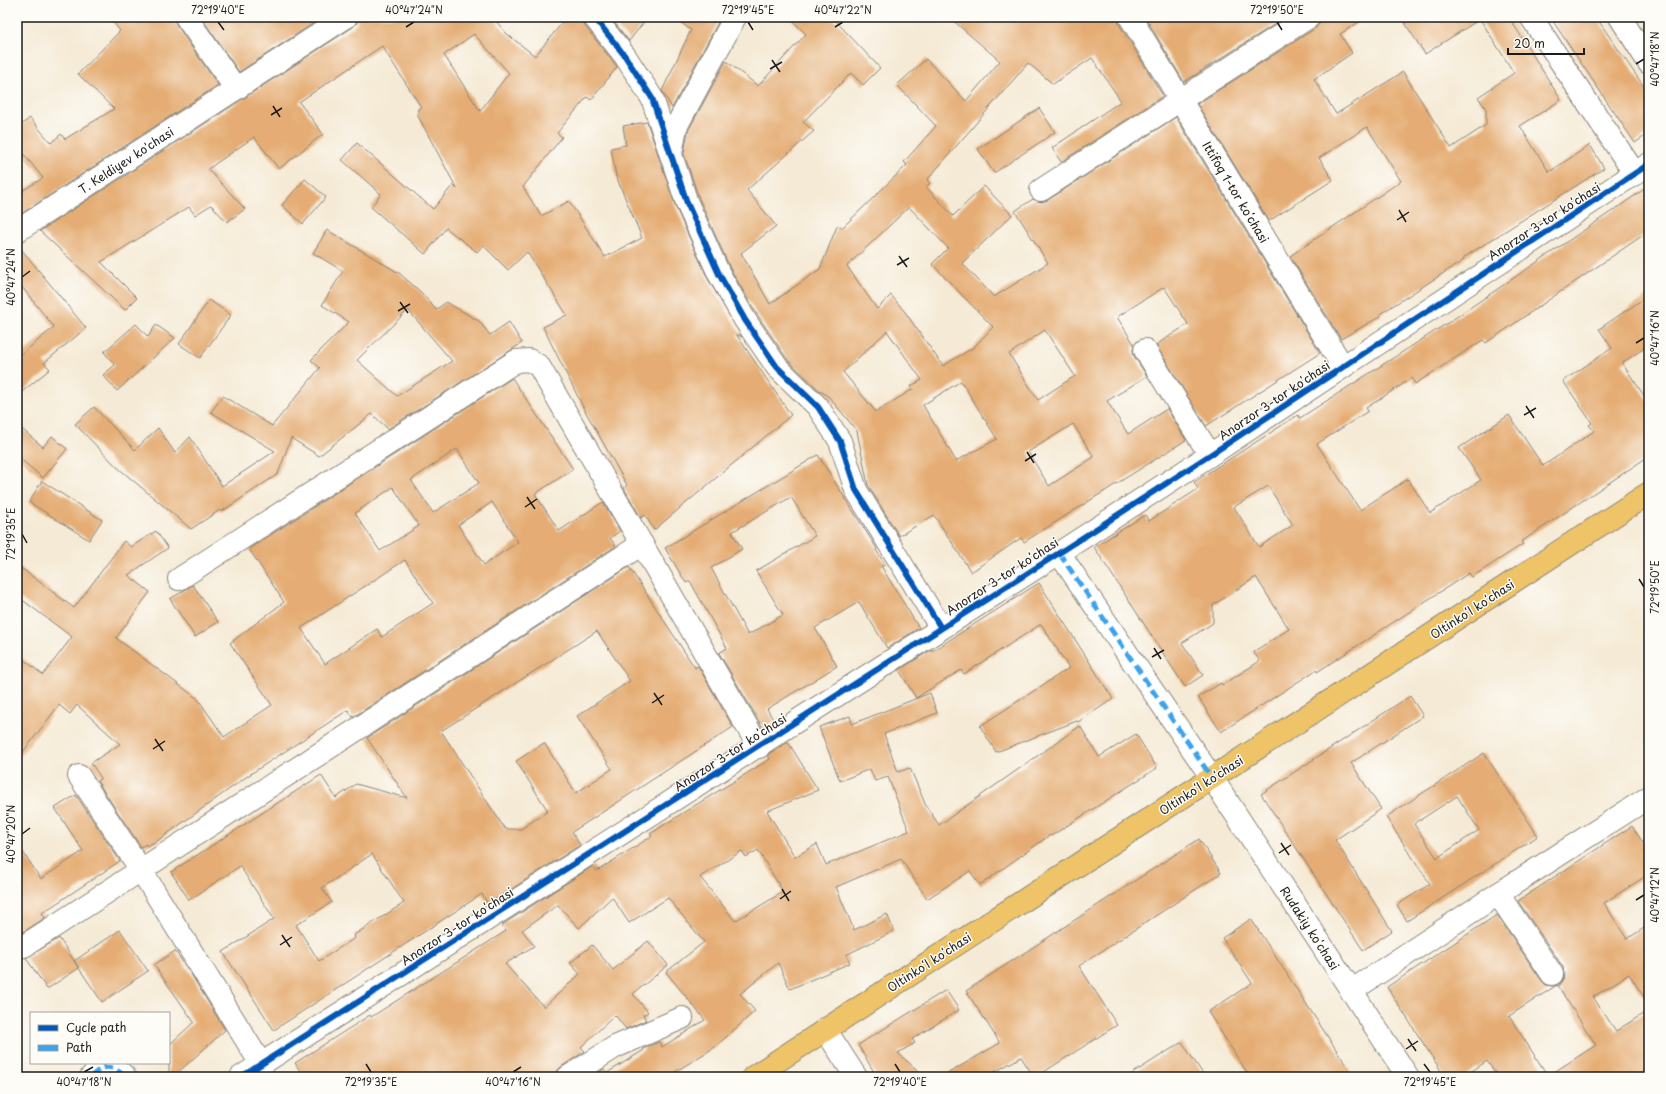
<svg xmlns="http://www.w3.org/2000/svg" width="1666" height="1094" font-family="'Playpen Sans',sans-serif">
	<rect width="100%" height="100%" fill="#fdfcf7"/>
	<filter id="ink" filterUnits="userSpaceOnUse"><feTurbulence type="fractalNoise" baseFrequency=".025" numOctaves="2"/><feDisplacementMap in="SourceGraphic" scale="8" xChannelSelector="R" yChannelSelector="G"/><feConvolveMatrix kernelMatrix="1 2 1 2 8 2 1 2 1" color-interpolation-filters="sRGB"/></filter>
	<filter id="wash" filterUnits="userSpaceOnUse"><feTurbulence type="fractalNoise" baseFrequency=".012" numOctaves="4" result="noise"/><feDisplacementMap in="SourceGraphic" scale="16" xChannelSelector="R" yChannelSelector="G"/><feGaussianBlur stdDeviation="0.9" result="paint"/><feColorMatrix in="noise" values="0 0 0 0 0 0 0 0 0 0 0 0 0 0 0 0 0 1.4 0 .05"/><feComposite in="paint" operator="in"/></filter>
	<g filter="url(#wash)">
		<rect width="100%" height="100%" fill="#f5ead5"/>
		<g id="blocks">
			<g fill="#e5ad75" fill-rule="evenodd">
				<path d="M109 17H174L176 24 218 85 21 214 17 210V194L43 178 17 146V128L30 118 51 143 61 134 65 139 114 109 78 74 120 31Z"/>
				<path d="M201 17H323L239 72Z"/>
				<path d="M358 17H499L495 20 507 34 535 56 567 17H582L584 25 617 67 591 100 587 97 557 133 562 137 523 187 541 216 569 201 605 257 642 238 616 176 611 148 626 145 623 126 647 122 676 208 708 279 742 337 736 334 791 415 654 530 645 515 641 518 624 488 627 485 584 409 543 327 567 315 527 252 508 270 483 245 477 252 446 228 425 254 371 207 381 194 342 160 357 143 433 209 453 185 457 189 418 116V109L421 107 382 46 299 102 323 134 279 169 254 137 208 169 245 209 227 222 211 205 195 215 189 207 101 262 137 298 125 310 40 231 353 27 357 23ZM474 34 509 73 480 111 444 55Z"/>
				<path d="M610 17H648L629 41Z"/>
				<path d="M673 17H721L672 108 662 91 691 30Z"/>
				<path d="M789 17H832L880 68 863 85 851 73 803 122 814 131 747 190 776 226 741 253 770 304 820 269 837 226 842 228 907 165 904 162 936 126 897 85 926 59 966 101 1000 61 949 17H1118L1119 24 1163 96 1061 162 1052 148 1121 101 1092 58 1053 84 1028 63 927 180 930 183 926 187 953 216 984 186 1012 215 962 263 994 297 1048 263 1015 211 1033 199 1041 202 1048 200 1176 117 1320 353 1206 426 1156 345 1188 324 1164 287 1117 317 1134 344 1133 350 1134 356 1147 376 1107 401 1128 434 1167 409 1186 440 1024 542 1021 538 971 572 934 515 899 536 868 485 857 431 829 397 819 390 787 359 756 313 730 268 699 198 684 154 688 131 726 61 758 86 806 34ZM909 207 948 248 932 264 993 327 974 347 943 366 905 312 891 295 877 309 847 266ZM1045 330 1075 376 1038 400 1009 354ZM887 331 922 380 911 386 913 389 876 412 843 372ZM961 381 997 439 956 461 923 405ZM1073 424 1094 457 1049 486 1028 452Z"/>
				<path d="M1145 17H1286L1184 82Z"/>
				<path d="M1321 17H1367L1340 34 1352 53 1314 79 1336 114 1403 72 1451 148 1486 125V109L1478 97 1514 73 1480 19 1425 54 1401 17H1509L1561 100 1520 126 1549 172 1590 145 1604 168 1463 258 1464 260 1380 314 1381 316 1341 339 1290 256 1401 181 1367 127 1319 158 1333 180 1269 221 1197 104 1316 28 1320 23Z"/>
				<path d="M1550 17H1596L1649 94V133L1635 143Z"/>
				<path d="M1039 108 1055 132 994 173 978 149Z"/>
				<path d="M305 179 326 197 303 224 282 205Z"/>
				<path d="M1649 186V231L1486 343 1483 340 1415 384 1412 378 1366 408 1368 411 1317 444 1360 510 1408 479 1430 513 1481 480 1459 448 1509 415 1543 466 1594 431 1589 425 1592 423 1563 381 1612 348 1599 329 1649 295V345L1622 363 1649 403V456L1521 542 1523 544 1472 577 1469 573 1317 672 1316 670 1221 732 1198 697 1221 683 1222 685 1260 661 1253 652 1289 629 1256 577 1213 605V623L1182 643 1203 675 1185 687 1094 547 1145 515 1149 521 1198 489 1194 482 1298 415 1300 418 1449 322ZM1268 486 1293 525 1259 547 1234 507Z"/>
				<path d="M327 230 399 273 423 294 436 310 446 302 479 321 490 335 509 322 522 343 388 429 372 414 319 456 291 438 278 474 221 512 220 510 191 529 117 467 75 424 94 407 135 450 158 428 175 453 190 437 222 486 275 451 211 412 223 396 272 426 320 368 311 360 349 322 322 305 343 271 313 253ZM408 310 452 361 397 396 357 360Z"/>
				<path d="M17 244 86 328 44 363 50 369 17 396V358L54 327 17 281Z"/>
				<path d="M209 300 231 315 200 358 179 344Z"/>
				<path d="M136 324 148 337 156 325 175 338 117 391 103 375 115 365 104 352Z"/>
				<path d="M512 378 573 469 535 494 559 531 603 502 620 531 610 538 616 546 353 717 348 710 249 775 153 844 152 843 147 846 146 844 141 847 97 781 101 778 91 763 120 744 77 705 70 714 59 705 17 760V654L43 675 72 637 17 596V565L74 608 124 541 131 547 156 531 168 548 128 575 150 592 116 638 198 699 224 737 272 705 230 643 284 602 249 549ZM457 449 479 483 433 513 411 480ZM393 487 419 526 380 551 355 513ZM492 502 518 542 484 565 458 525ZM405 560 433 603 382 637 377 629 325 664 301 628Z"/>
				<path d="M17 425 43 447 52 436 67 449 43 478 17 456Z"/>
				<path d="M818 455 877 549 876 550 885 564 881 566 919 628 887 648 859 602 815 628 837 666 767 709 774 721 763 728 719 653 727 648 690 581 686 583 665 548ZM791 497 815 536 756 571 783 615 748 635 711 568 742 549 732 532Z"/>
				<path d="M42 481 102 520 89 540 29 502Z"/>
				<path d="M629 567 695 668 698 666 733 727 572 832 580 845 488 904 482 894 274 1030 223 952 274 919 240 866 189 900 171 872 321 775 336 798 356 784 407 798 367 738ZM597 631 630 681 577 716 612 769 576 793 544 743 516 761 548 811 521 829H505L441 731ZM372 854 404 903 354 935 355 938 319 961 296 925 332 902 322 888Z"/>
				<path d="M1039 583 1113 699 1078 722 1077 721 996 752 980 726 1069 668 1041 624 964 674 961 670 916 698 899 670 931 650H934Z"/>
				<path d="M193 585 218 622 195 637 170 599Z"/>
				<path d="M930 693 937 713 884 734 898 772 910 768 926 806 939 825 1080 726 1099 757 1136 734 1157 768 1051 836 1050 835 980 885 970 871 927 899 901 859 836 887 854 930 887 914 894 931 846 955 850 963 790 989 778 963 740 994 755 1011 715 1047 667 1077H591L604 1069 607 1073 644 1050 643 1049 659 1042 662 1047 705 1020 666 972 704 942 668 898 629 923 612 897 579 928 558 905 522 930 534 946 505 964 544 1007 580 974 570 963 592 945 613 970 648 941 668 965 633 994 648 1012 643 1015 646 1020 626 1029 615 1015 581 1047 585 1051 561 1067 557 1071 556 1077H304L295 1063 370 1015 371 1017 506 931 502 925 593 866 597 871 652 836 650 834 678 816 770 759 768 755 770 753 788 742 818 790 767 811 795 857 817 844 826 865 909 831 888 777 875 781 870 769 840 781 819 727 850 716 852 724ZM758 850 783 892 735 921 700 877 742 851 746 857Z"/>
				<path d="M1410 696 1423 716 1351 763 1381 809 1335 840 1392 931 1363 950 1261 794Z"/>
				<path d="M1484 753 1538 836 1407 921 1397 905 1430 884 1386 817ZM1457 796 1479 830 1437 858 1414 824Z"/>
				<path d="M76 795 120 861 42 913 45 918 17 936V843L41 879 83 851 55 808Z"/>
				<path d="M1632 826 1649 852V874L1604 903 1627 939 1649 925V1005L1629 974 1593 997 1616 1031 1649 1010V1077H1498L1487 1061 1463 1077H1445L1387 987 1497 915 1542 981 1546 985 1552 986 1559 985 1563 979 1564 974 1563 967 1518 901ZM1557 985 1596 1045 1548 1076 1509 1016Z"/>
				<path d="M1199 839 1221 873 1079 966 1117 1025 1036 1077H1034L1021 1057 986 1077H942L1000 1043 966 991Z"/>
				<path d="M1251 919 1322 1028 1354 1077H1250L1208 1012 1252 983 1222 938Z"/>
				<path d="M120 930 148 971 102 1002 74 961Z"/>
				<path d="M59 938 79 968 47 989 26 958Z"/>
				<path d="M175 951 191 974 225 1030 173 1077H169V1045L194 1022 154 965Z"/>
				<path d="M946 990 959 1010 912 1039 915 1043 898 1053 925 1077H877L858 1045Z"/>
				<path d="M1182 1042 1205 1077H1127Z"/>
			</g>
		</g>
	</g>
	<g filter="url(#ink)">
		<use href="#blocks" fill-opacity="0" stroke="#888378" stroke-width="1"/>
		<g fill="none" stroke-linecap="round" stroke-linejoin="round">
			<g stroke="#888378" stroke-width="24">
				<g id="minor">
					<path d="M186 17 236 89"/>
					<path d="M594 17 625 56 652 98 687 203 719 274 745 320 777 367 818 407 840 441 856 490 941 628"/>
					<path d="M1130 17 1343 367"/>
					<path d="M1531 17 1635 174"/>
					<path d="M1620 17 1649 63"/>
					<path d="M671 154 676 127 735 17"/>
					<path d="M1041 190 1309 17"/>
					<path id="s1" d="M17 231 346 17"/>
					<path d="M1145 350 1210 455"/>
					<path d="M1059 553 1212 778 1408 1077"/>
					<path d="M179 579 516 361 529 360 539 366 759 747"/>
					<path d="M1498 894 1552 974"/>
					<path d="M24 946 141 870 79 776"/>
					<path d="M1351 991 1498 894 1649 797"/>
					<path d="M825 1029 856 1077"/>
					<path d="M261 1064 141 870 642 544"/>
					<path d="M91 1077C103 1064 113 1064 125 1077"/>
					<path d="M241 1077 1059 553 1210 455 1649 164"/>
					<path d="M568 1077 615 1047 682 1018"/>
				</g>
			</g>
			<g stroke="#888378" stroke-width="24">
				<path id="major" d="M753 1077 1649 493"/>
			</g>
			<use href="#minor" stroke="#fff" stroke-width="22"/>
			<use href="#major" stroke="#efc469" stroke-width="22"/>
			<g stroke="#3da2ea" stroke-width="5" stroke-dasharray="10 5" stroke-linecap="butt">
				<path d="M1059 553 1212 778"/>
				<path d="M91 1077C103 1064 113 1064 125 1077"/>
			</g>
			<g stroke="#fdfcf7" stroke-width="8">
				<g id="cycleway">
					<path d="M594 17 625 56 652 98 687 203 719 274 745 320 777 367 818 407 840 441 856 490 941 628"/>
					<path d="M241 1077 1059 553 1210 455 1649 164"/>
				</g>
			</g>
			<use href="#cycleway" stroke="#0057b8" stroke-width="6"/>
		</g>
	</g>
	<path fill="none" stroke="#1c1c1c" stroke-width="1.5" d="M218 22 224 30M748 22 753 30M1277 22 1282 30M406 27 414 22M835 27 843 22M772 60 780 72M1636 64 1644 59M770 69 782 62M273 106 280 117M271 115 282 108M1399 210 1406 222M1397 220 1409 212M899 256 907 267M897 265 909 258M22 277 30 271M400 302 408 313M398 311 410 304M1636 343 1644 338M1526 406 1534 418M1524 415 1536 408M1027 452 1034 463M1025 461 1036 454M527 497 535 509M525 507 537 499M22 534 27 543M1639 579 1644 587M1154 648 1161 659M1152 657 1164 650M654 693 662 705M652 703 664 695M155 739 163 751M153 749 165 741M22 834 30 828M1281 843 1289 855M1279 853 1291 845M782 889 789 901M780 899 791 891M1636 900 1644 895M282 935 290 947M280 945 292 937M1408 1039 1416 1051M1406 1049 1418 1041M366 1064 371 1072M895 1064 900 1072M1424 1064 1430 1072M84 1072 93 1067M513 1072 521 1067"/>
	<g text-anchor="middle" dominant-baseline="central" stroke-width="3" stroke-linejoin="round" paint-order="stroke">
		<g font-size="12" fill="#1c1c1c" stroke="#fdfcf7">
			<text stroke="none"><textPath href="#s1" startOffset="130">T. Keldiyev ko'chasi</textPath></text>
			<text transform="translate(1236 192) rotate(59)">Ittifoq 1-tor koʻchasi</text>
			<text transform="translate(1544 221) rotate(-33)">Anorzor 3-tor koʻchasi</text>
			<text transform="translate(1274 400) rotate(-34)">Anorzor 3-tor koʻchasi</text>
			<text transform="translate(1002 576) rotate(-33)">Anorzor 3-tor koʻchasi</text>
			<text transform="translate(1472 609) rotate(-33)">Oltinkoʻl koʻchasi</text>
			<text transform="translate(730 752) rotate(-33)">Anorzor 3-tor koʻchasi</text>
			<text transform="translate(1201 785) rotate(-33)">Oltinkoʻl koʻchasi</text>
			<text transform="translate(457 926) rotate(-33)">Anorzor 3-tor koʻchasi</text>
			<text transform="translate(1310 928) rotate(57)">Rudakiy koʻchasi</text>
			<text transform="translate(929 962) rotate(-33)">Oltinkoʻl koʻchasi</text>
		</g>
	</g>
	<rect width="1666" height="1094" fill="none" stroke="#fdfcf7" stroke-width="44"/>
	<rect x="30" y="1012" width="140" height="52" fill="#fdfcf7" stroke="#a3a29f"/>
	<rect x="38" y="1025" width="20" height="6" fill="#0057b8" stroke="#a3a29f"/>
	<text x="66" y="1032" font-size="12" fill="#1c1c1c">Cycle path</text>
	<rect x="38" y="1045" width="20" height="6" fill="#3da2ea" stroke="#a3a29f"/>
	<text x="66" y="1052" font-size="12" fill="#1c1c1c">Path</text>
	<path d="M1508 48v6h76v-6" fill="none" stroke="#1c1c1c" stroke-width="2"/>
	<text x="1514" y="48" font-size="12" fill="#1c1c1c" stroke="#fdfcf7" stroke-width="3" paint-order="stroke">20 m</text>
	<rect x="22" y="22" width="1622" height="1050" fill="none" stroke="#1c1c1c" stroke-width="1.5"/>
	<g font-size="10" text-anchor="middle" fill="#1c1c1c">
		<text x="218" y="14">72°19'40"E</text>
		<text x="414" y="14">40°47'24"N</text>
		<text x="748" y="14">72°19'45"E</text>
		<text x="843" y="14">40°47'22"N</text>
		<text x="1277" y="14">72°19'50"E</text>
		<text transform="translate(1655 59) rotate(-90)" y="4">40°47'18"N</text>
		<text transform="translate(11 277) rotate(-90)" y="4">40°47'24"N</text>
		<text transform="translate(1655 338) rotate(-90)" y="4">40°47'16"N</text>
		<text transform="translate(11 534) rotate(-90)" y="4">72°19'35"E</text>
		<text transform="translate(1655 587) rotate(-90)" y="4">72°19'50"E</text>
		<text transform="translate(11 834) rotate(-90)" y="4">40°47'20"N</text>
		<text transform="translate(1655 895) rotate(-90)" y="4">40°47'12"N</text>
		<text x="84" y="1086">40°47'18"N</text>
		<text x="371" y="1086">72°19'35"E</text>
		<text x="513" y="1086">40°47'16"N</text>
		<text x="900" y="1086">72°19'40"E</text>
		<text x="1430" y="1086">72°19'45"E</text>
	</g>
</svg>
